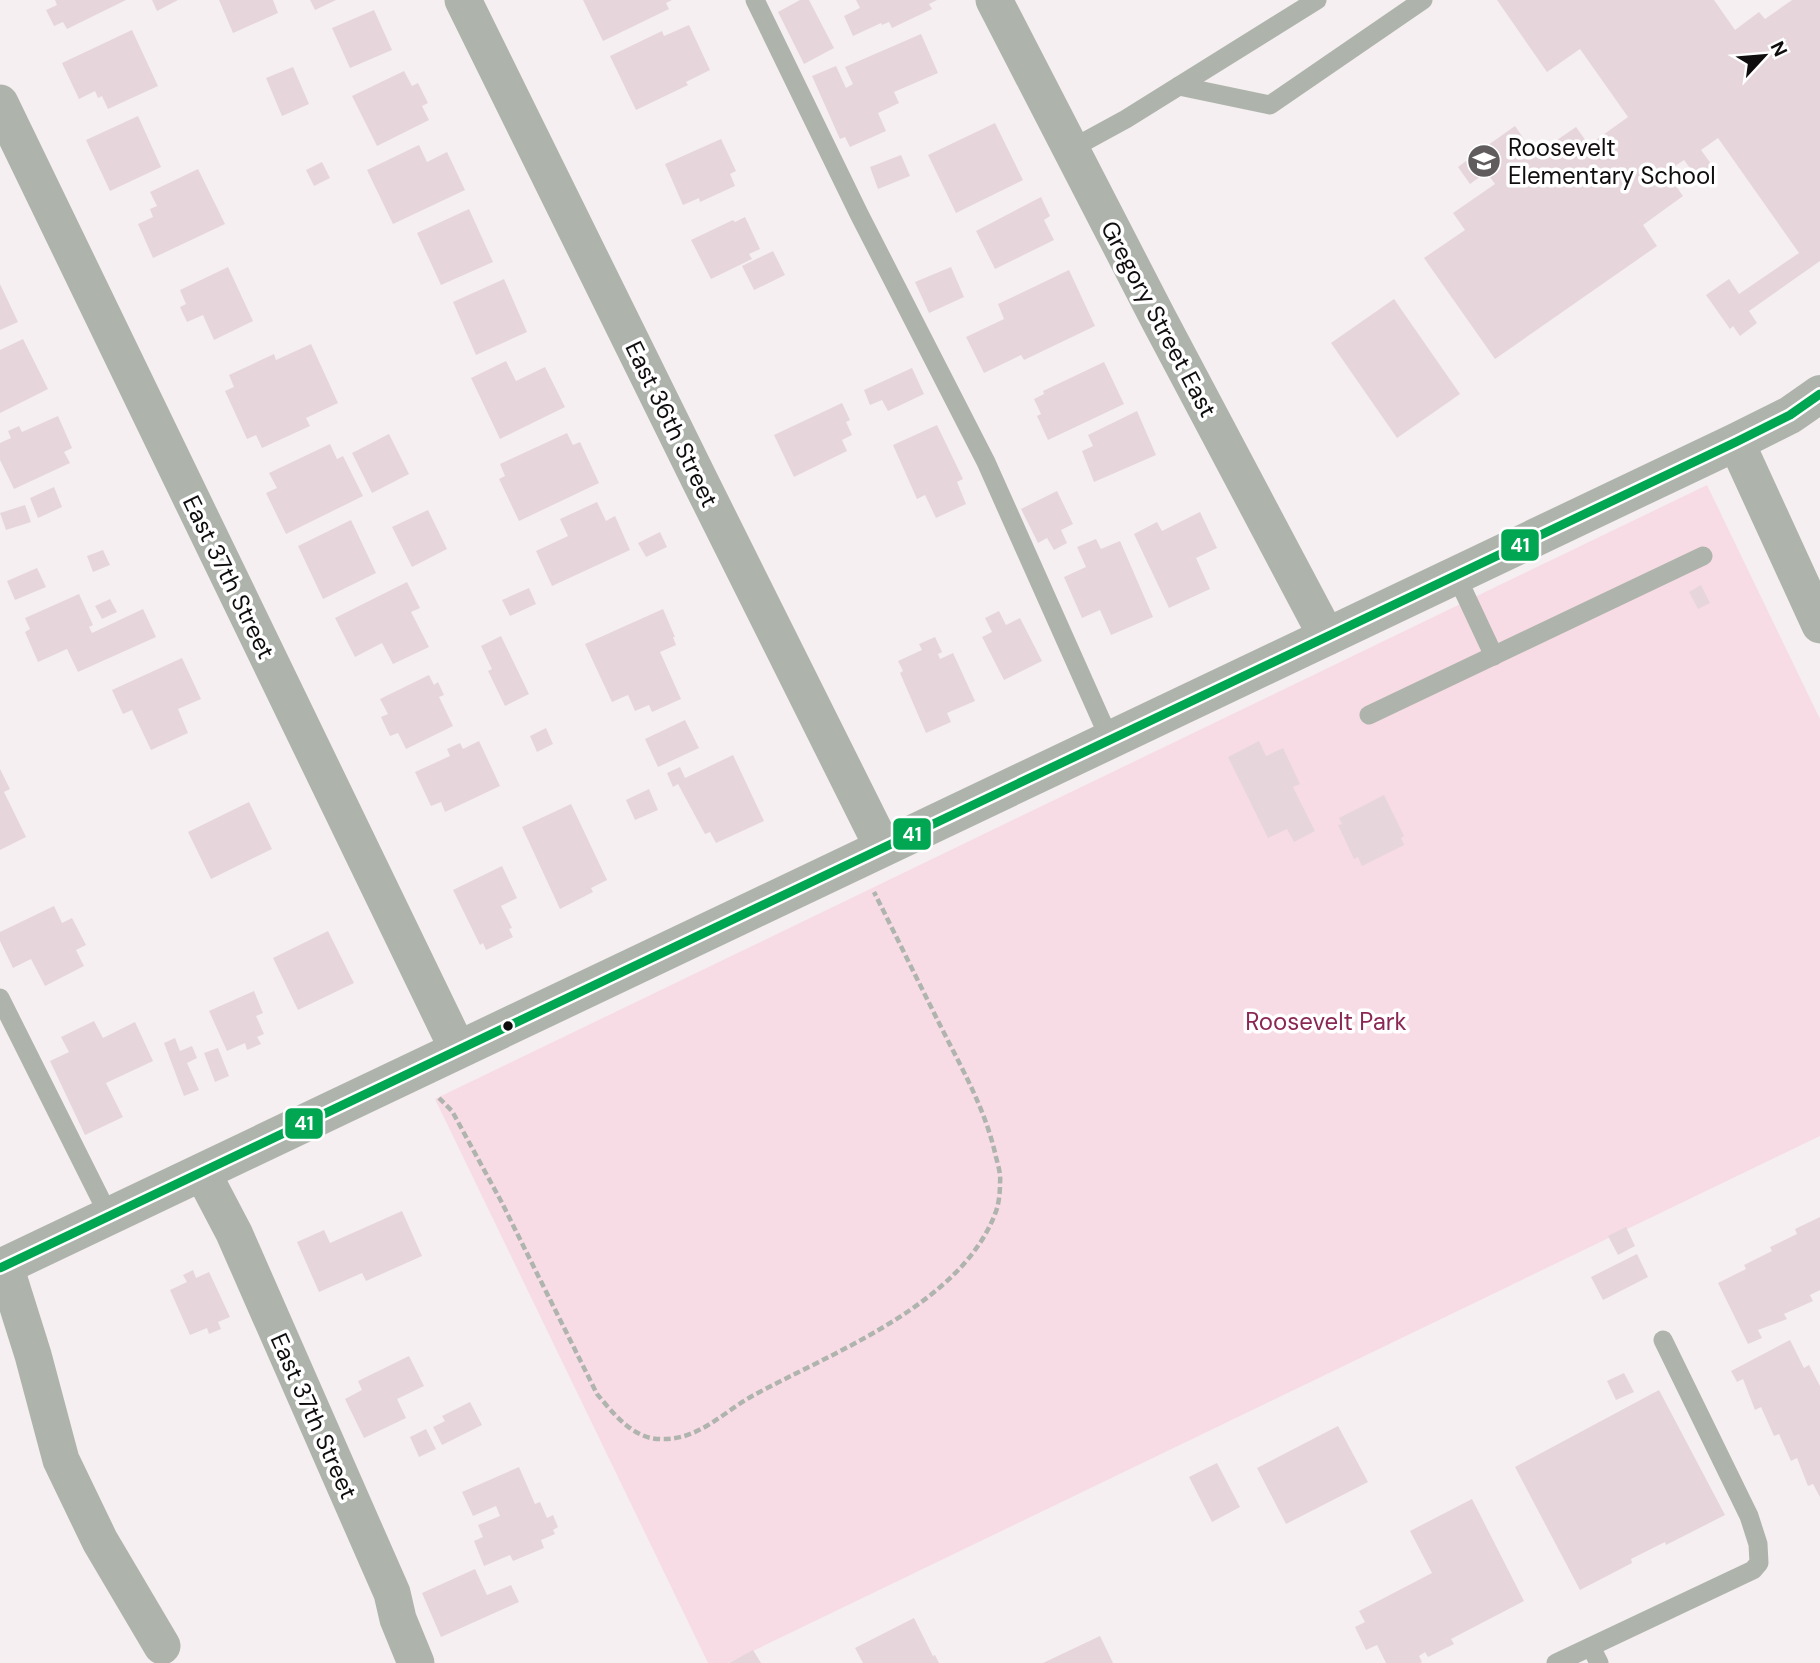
<svg xmlns="http://www.w3.org/2000/svg" width="1820" height="1663" font-family="'DM Sans',sans-serif">
	<rect width="100%" height="100%" fill="#f5eff1"/>
	<path fill="#f7dce5" d="M1707 485 1820 719V1136L728 1663H708L435 1099Z"/>
	<g fill="#e6d6db">
		<path d="M55 0H126L67 29 63 22 54 26 46 10 57 5Z"/>
		<path d="M152 0H178L157 11Z"/>
		<path d="M219 0H273L278 13 233 33Z"/>
		<path d="M310 0H336L315 10Z"/>
		<path d="M583 0H672L666 3 669 9 603 41Z"/>
		<path d="M800 0H809L834 48 804 64 778 12Z"/>
		<path d="M856 0H937L929 4 932 9 892 28 889 22 882 25 881 23 853 36 844 16 860 8Z"/>
		<path d="M1497 0H1714L1735 30 1759 12 1765 19 1792 0H1820V261L1749 311 1757 323 1740 336 1733 326 1730 329 1706 295 1729 279 1739 294 1799 253 1718 138 1701 150 1717 172 1701 183 1684 160 1666 172 1683 196 1643 225 1657 246 1495 359 1424 258 1465 230 1453 213 1495 184 1474 155 1515 126 1535 155 1576 127 1589 145 1628 117 1580 49 1547 72Z"/>
		<path d="M374 10 392 50 350 68 332 28Z"/>
		<path d="M689 25 710 70 686 82 688 85 636 110 610 56 662 31 664 36Z"/>
		<path d="M132 30 158 86 108 109 102 96 98 98 95 91 79 99 62 63Z"/>
		<path d="M921 34 938 73 894 92 899 103 878 113 886 131 850 147 845 137 840 139 812 76 836 66 846 88 853 84 845 67Z"/>
		<path d="M293 67 309 104 282 116 266 78Z"/>
		<path d="M404 71 412 86 418 83 428 103 422 106 429 120 377 146 352 96Z"/>
		<path d="M138 116 161 167 110 191 86 140Z"/>
		<path d="M995 123 1023 180 956 213 928 155Z"/>
		<path d="M721 139 736 171 730 174 735 186 700 202 699 198 683 205 665 164Z"/>
		<path d="M419 145 427 162 447 152 465 190 393 224 367 170Z"/>
		<path d="M901 155 910 176 878 189 870 167Z"/>
		<path d="M1470 158 1481 176 1470 184 1458 167Z"/>
		<path d="M322 162 330 178 314 186 306 170Z"/>
		<path d="M198 169 225 224 153 258 138 224 153 217 150 209 157 206 150 192Z"/>
		<path d="M1041 197 1050 216 1044 220 1054 240 995 269 976 231Z"/>
		<path d="M469 209 493 262 441 285 417 233Z"/>
		<path d="M745 217 760 249 749 254 752 259 711 279 691 240 733 220 735 222Z"/>
		<path d="M773 251 785 275 754 290 742 266Z"/>
		<path d="M228 267 253 321 214 340 203 315 187 322 180 307 186 304 180 290Z"/>
		<path d="M951 267 964 297 929 313 915 282Z"/>
		<path d="M1069 270 1095 326 1024 360 1021 355 984 373 966 337 1004 319 998 304Z"/>
		<path d="M504 279 527 332 476 355 453 302Z"/>
		<path d="M0 284 18 322 0 330Z"/>
		<path d="M1394 299 1460 394 1397 438 1331 343Z"/>
		<path d="M23 339 48 389 0 413V350Z"/>
		<path d="M311 344 338 403 306 418 310 426 262 448 256 435 247 439 225 391 234 387 229 375 274 354 276 360Z"/>
		<path d="M506 361 516 381 545 367 565 407 500 439 471 378Z"/>
		<path d="M1104 362 1124 404 1048 440 1037 416 1041 414 1034 399 1044 394 1043 391Z"/>
		<path d="M912 368 924 394 888 411 882 400 870 405 864 390Z"/>
		<path d="M842 403 850 420 846 422 852 435 842 440 847 451 794 477 774 435Z"/>
		<path d="M1137 411 1156 455 1094 482 1082 451 1093 446 1088 435Z"/>
		<path d="M58 416 72 448 64 452 70 463 14 489 0 460V443L11 438 8 431 19 426 22 432Z"/>
		<path d="M937 425 963 479 957 482 966 504 936 518 925 495 917 499 893 445Z"/>
		<path d="M567 433 573 445 580 442 599 483 519 521 499 479 505 476 500 464Z"/>
		<path d="M389 434 409 474 372 493 352 453Z"/>
		<path d="M330 444 337 459 343 456 363 496 286 534 266 493 277 488 269 473Z"/>
		<path d="M54 487 62 507 38 518 30 498Z"/>
		<path d="M1057 491 1073 524 1061 530 1067 543 1054 550 1047 538 1038 543 1021 509Z"/>
		<path d="M597 502 606 521 615 516 630 550 552 586 536 551 568 536 560 519Z"/>
		<path d="M25 505 31 522 6 530 0 513Z"/>
		<path d="M428 510 447 549 412 567 392 527Z"/>
		<path d="M1200 512 1217 548 1196 558 1210 589 1169 608 1134 534 1157 522 1162 531Z"/>
		<path d="M351 520 376 573 323 599 298 546Z"/>
		<path d="M660 532 667 547 646 557 638 543Z"/>
		<path d="M1096 539 1101 549 1120 541 1153 617 1111 635 1100 610 1082 618 1064 577 1086 567 1077 547Z"/>
		<path d="M103 550 110 565 93 572 87 556Z"/>
		<path d="M37 568 46 587 15 600 7 581Z"/>
		<path d="M407 582 420 608 411 612 429 647 393 664 382 643 355 657 335 618Z"/>
		<path d="M1701 585 1710 603 1698 609 1689 592Z"/>
		<path d="M529 588 536 604 510 616 502 600Z"/>
		<path d="M79 594 93 625 89 627 92 633 143 609 156 637 78 672 67 649 38 662 25 632 30 629 25 618Z"/>
		<path d="M110 599 117 612 102 619 95 606Z"/>
		<path d="M663 609 675 637H673L676 645 660 652 681 699 652 712 649 705 635 711 628 695 612 702 585 644Z"/>
		<path d="M999 611 1006 625 1020 618 1042 661 1004 680 982 637 992 632 985 618Z"/>
		<path d="M501 636 529 694 505 706 488 671 492 669 481 646Z"/>
		<path d="M935 637 942 652 938 654 940 659 953 653 975 701 947 713 951 722 926 733 900 673 903 671 898 661 922 650 919 644Z"/>
		<path d="M182 658 201 699 178 709 188 733 151 750 132 710 123 714 112 690Z"/>
		<path d="M429 675 434 685 438 682 444 695 439 697 453 726 406 749 398 733 390 736 381 717 388 714 380 699Z"/>
		<path d="M685 720 699 748 658 767 645 739Z"/>
		<path d="M546 728 553 744 537 752 530 736Z"/>
		<path d="M479 741 500 786 445 812 441 802 431 806 415 772 450 756 447 749 460 743 463 749Z"/>
		<path d="M1259 741 1266 756 1283 748 1300 784 1293 787 1315 831 1294 842 1287 829 1268 838 1228 757Z"/>
		<path d="M733 755 764 821 716 843 710 832 705 834 678 784 673 787 667 773 680 767 685 778Z"/>
		<path d="M0 769 10 789 4 792 26 837 0 850Z"/>
		<path d="M649 789 658 810 635 820 626 800Z"/>
		<path d="M1384 795 1404 836 1401 838 1404 845 1362 866 1358 857 1354 859 1338 825 1342 824 1339 818Z"/>
		<path d="M249 802 272 849 211 879 188 832Z"/>
		<path d="M571 804 607 880 591 888 593 892 560 909 522 827Z"/>
		<path d="M502 866 517 898 501 906 512 928 509 929 513 937 486 950 483 943 480 945 453 890Z"/>
		<path d="M54 906 62 923 72 918 86 945 76 950 84 966 45 986 31 959 13 968 0 941V932Z"/>
		<path d="M328 931 354 983 298 1010 273 958Z"/>
		<path d="M254 991 263 1013 256 1016 264 1034 257 1037 261 1044 247 1050 245 1043 227 1051 209 1011Z"/>
		<path d="M94 1021 103 1038 135 1022 153 1061 106 1083 123 1117 85 1135 50 1061 69 1052 61 1037Z"/>
		<path d="M175 1038 180 1051 192 1046 197 1058 187 1063 199 1090 184 1096 164 1043Z"/>
		<path d="M218 1048 229 1076 215 1082 204 1053Z"/>
		<path d="M402 1211 422 1256 366 1281 362 1273 319 1292 297 1242 324 1230 330 1243Z"/>
		<path d="M1820 1217V1290L1810 1295 1813 1301 1784 1314 1787 1319 1758 1330 1762 1338 1748 1344 1718 1283 1746 1269 1744 1265 1772 1251 1770 1247 1797 1234 1795 1229Z"/>
		<path d="M1626 1227 1635 1246 1618 1255 1608 1236Z"/>
		<path d="M1637 1254 1648 1277 1603 1300 1591 1277Z"/>
		<path d="M193 1270 196 1278 209 1272 230 1317 218 1322 221 1329 209 1334 207 1328 190 1335 170 1290 187 1282 183 1275Z"/>
		<path d="M1790 1340 1804 1368 1809 1365 1820 1386V1497L1813 1484 1808 1486 1797 1458 1791 1461 1779 1434 1774 1436 1761 1407 1755 1410 1743 1379 1737 1382 1731 1371Z"/>
		<path d="M409 1356 424 1386 397 1399 406 1418 364 1438 345 1399 362 1390 358 1381Z"/>
		<path d="M1624 1373 1634 1392 1616 1400 1607 1381Z"/>
		<path d="M1659 1390 1725 1515 1666 1545 1665 1542 1631 1559 1632 1563 1580 1590 1515 1467Z"/>
		<path d="M470 1402 482 1425 442 1445 433 1427 445 1421 442 1416Z"/>
		<path d="M1338 1426 1368 1482 1286 1524 1257 1468Z"/>
		<path d="M426 1429 436 1449 419 1457 410 1437Z"/>
		<path d="M1217 1463 1240 1507 1212 1522 1189 1477Z"/>
		<path d="M519 1467 535 1504 540 1502 547 1518 553 1515 558 1527 553 1530 555 1534 541 1540 544 1548 513 1561 510 1555 484 1566 474 1541 483 1537 478 1525 500 1516 496 1506 473 1516 462 1492Z"/>
		<path d="M1472 1499 1524 1601 1451 1639 1454 1644 1428 1657 1425 1652 1419 1656 1422 1662 1420 1663H1386L1377 1645 1366 1650 1355 1627 1365 1622 1359 1611 1432 1573 1410 1531Z"/>
		<path d="M475 1569 487 1595 511 1585 519 1602 441 1637 422 1593Z"/>
		<path d="M914 1618 933 1656 935 1655 939 1663H863L855 1648Z"/>
		<path d="M1100 1636 1113 1663H1043Z"/>
		<path d="M753 1650 761 1663H729Z"/>
	</g>
	<g fill="none" stroke-linecap="round" stroke-linejoin="round">
		<path stroke="#b0b4af" stroke-width="4.5" stroke-dasharray="7 3.5" stroke-linecap="butt" d="M439 1098 452 1111 501 1201 597 1394C613 1413 633 1439 660 1439 698 1441 723 1412 754 1395 833 1352 960 1305 995 1214 999 1205 1000 1192 1000 1183 1001 1174 998 1165 996 1157 985 1108 962 1069 940 1025 918 981 896 936 874 892"/>
		<g stroke="#aeb4ac" stroke-width="19">
			<path d="M755 0 859 214 986 462 1110 740"/>
			<path d="M1179 86 1270 105 1423 0"/>
			<path d="M1071 149 1126 119 1317 0"/>
			<path d="M1456 575 1494 656"/>
			<path d="M1369 715 1703 556"/>
			<path d="M0 998 109 1216"/>
			<path d="M1591 1647 1599 1663"/>
			<path d="M1556 1663 1753 1570 1759 1563 1758 1544 1749 1516 1663 1340"/>
		</g>
		<g stroke="#aeb4ac" stroke-width="37">
			<path d="M463 0 700 481 883 848"/>
			<path d="M994 0 1157 316 1327 637"/>
			<path d="M0 103 458 1050"/>
			<path d="M1736 442 1820 625"/>
			<path d="M202 1172 234 1233 392 1593 398 1619 416 1663"/>
			<path d="M5 1266 33 1355 61 1460 100 1541 162 1646"/>
		</g>
		<path stroke="#aeb4ac" stroke-width="38" d="M0 1268 1736 442 1790 415 1820 394"/>
		<g stroke="#fff" stroke-width="14">
			<path id="bus-1" d="M0 1268 1736 442 1790 415 1820 394"/>
		</g>
		<use href="#bus-1" stroke="#00a651" stroke-width="9"/>
	</g>
	<defs>
		<g id="school-disc" transform="scale(1.75)"><circle r="9.5" fill="#605c5d" stroke="#fff"/><path d="M0-5L7-2L0 1L-7-2ZM-4 1L0 2.5L4 1V4Q0 6-4 4Z" fill="#fff"/></g>
	</defs>
	<g fill-rule="evenodd">
		<use href="#school-disc" x="1484" y="161"/>
	</g>
	<circle fill="#100d0e" stroke="#fff" stroke-width="2.5" cx="508" cy="1026" r="6"/>
	<g text-anchor="middle" dominant-baseline="central" stroke-width="7" stroke-linejoin="round" paint-order="stroke">
		<g font-size="24" fill="#100d0e" stroke="#fff" text-anchor="start">
			<text x="1508" y="147">Roosevelt<tspan x="1508" dy="28">Elementary School</tspan></text>
		</g>
		<g font-size="24" fill="#100d0e" stroke="#fff">
			<text transform="translate(1159 319) rotate(62)">Gregory Street East</text>
			<text transform="translate(672 424) rotate(64)">East 36th Street</text>
			<text transform="translate(229 577) rotate(64)">East 37th Street</text>
			<text transform="translate(314 1416) rotate(66)">East 37th Street</text>
		</g>
		<g font-size="24" fill="#8b2754" stroke="#fff">
			<text x="1326" y="1021">Roosevelt Park</text>
		</g>
	</g>
	<g stroke="#fff" stroke-width="2.5">
		<rect x="1500" y="528" width="40" height="34" rx="7" fill="#00a651"/>
		<rect x="892" y="817" width="40" height="34" rx="7" fill="#00a651"/>
		<rect x="284" y="1107" width="40" height="33" rx="7" fill="#00a651"/>
	</g>
	<g font-size="19" text-anchor="middle" font-weight="bold" fill="#fff">
		<text x="1520" y="552">41</text>
		<text x="912" y="841">41</text>
		<text x="304" y="1130">41</text>
	</g>
	<g transform="translate(1764 56) rotate(64)" stroke="#ffffff" stroke-width="5" paint-order="stroke">
	<path d="M0-5L12 26L0 18L-12 26Z" fill="#100d0e"/>
	<text y="-10" font-size="19" font-weight="bold" text-anchor="middle" fill="#100d0e">N</text>
	</g>
</svg>
